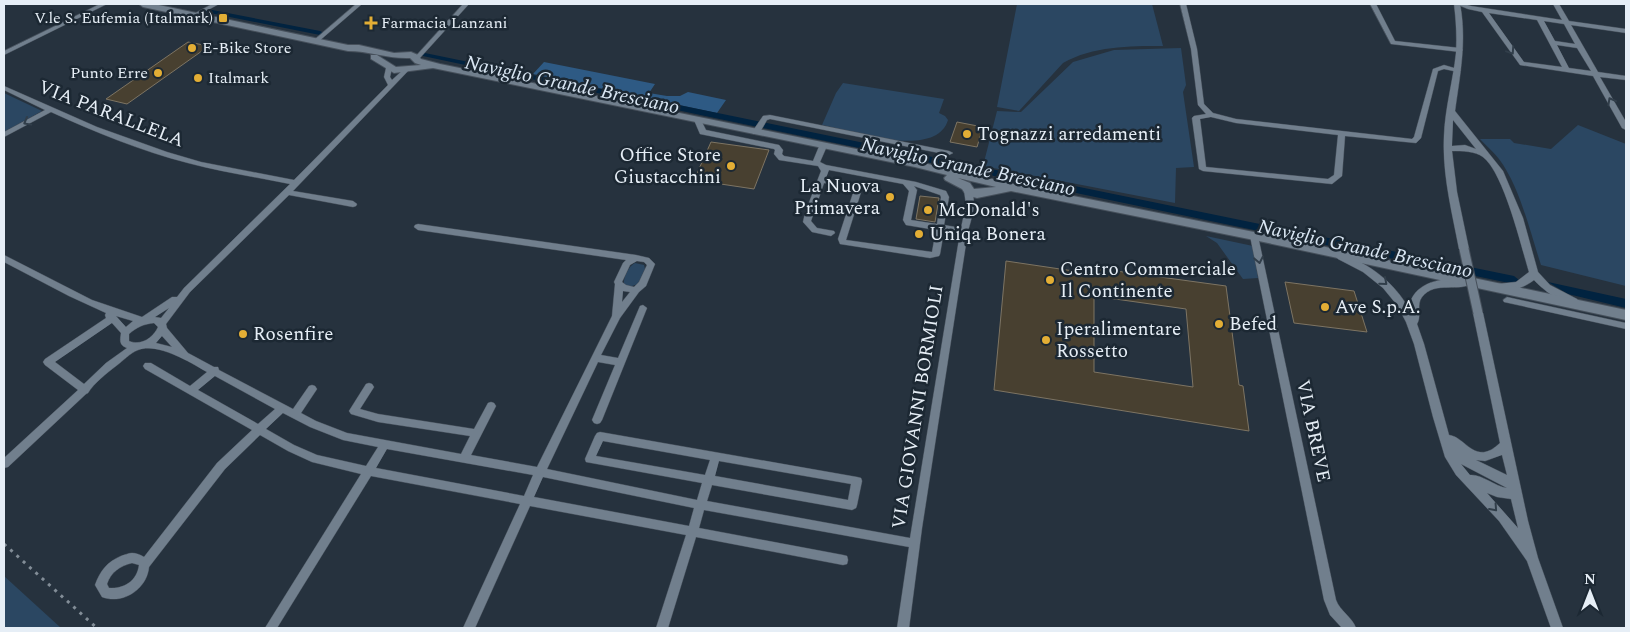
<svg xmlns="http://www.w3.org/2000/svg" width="1630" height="632" font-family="Spectral,serif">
	<rect width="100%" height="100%" fill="#26323e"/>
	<g fill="#2b4762">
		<path d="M1017 4H1152L1163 46C1129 46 1093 46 1063 63L1019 111 997 107Z"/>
		<path d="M1181 48 1186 85 1183 92 1194 167 1176 168 1175 203 983 166 997 111 1021 112 1073 62 1114 50Z"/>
		<path d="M843 83 944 99 939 113 945 116 948 120C936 160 852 131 822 125L836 93Z"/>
		<path d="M4 93 42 111 4 132Z"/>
		<path d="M1578 125 1626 144V286L1541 265C1530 232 1520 187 1499 159 1494 152 1486 146 1480 139H1510L1514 143 1551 149Z"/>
		<path d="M1206 236 1253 246 1258 278 1243 279 1217 243Z"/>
		<path d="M635 263 644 265 645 269 638 284 629 287 624 284C623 277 629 266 635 263Z"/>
		<path d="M4 576 61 628H4Z"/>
	</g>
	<path fill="#2e5a84" d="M544 62 655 84 649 93 667 96H680L688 92 726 100 717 113 533 74Z"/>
	<path fill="#012340" d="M1548 282 1626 299V308L1568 294Z"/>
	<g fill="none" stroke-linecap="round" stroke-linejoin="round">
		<g fill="#012340" fill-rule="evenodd">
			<path d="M207 9 320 31 324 33 320 35 205 12V10Z"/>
			<path d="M420 52 1514 276 1519 280 1514 284 710 117 423 56H420Z"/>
		</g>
	</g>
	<g fill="#484030" stroke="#7d7463" fill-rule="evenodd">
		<path d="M188 42 209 46 127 104 106 99Z"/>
		<path d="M957 122 983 127 977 147 950 142Z"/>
		<path d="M711 142 769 150 754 189 694 180Z"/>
		<path d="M920 196 939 198 935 222 916 219Z"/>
		<path d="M1006 261 1094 274V268L1226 286 1239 385 1243 386 1249 431 994 390ZM1094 296 1186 309 1193 387 1094 372Z"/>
		<path d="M1285 282 1354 291 1367 332 1294 323Z"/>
	</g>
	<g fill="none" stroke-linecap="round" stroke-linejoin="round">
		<g stroke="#46505b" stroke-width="1">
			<g id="minor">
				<path d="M100 4H107L4 55V51Z"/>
				<path d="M212 4H219L197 16 192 15Z"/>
				<path d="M356 4H362L318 42H314V40Z"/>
				<path d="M463 4H469L419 59H415V57Z"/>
				<path d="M1180 4H1186L1197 49 1204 104 1213 113 1236 119 1412 139 1414 137 1433 69 1444 65 1461 70 1458 72 1444 69 1438 71 1421 138 1416 143 1345 136 1342 176 1332 184 1203 171 1199 169 1192 118 1194 116 1206 114 1198 105 1191 49ZM1211 117 1236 123 1338 135 1334 175 1328 179 1206 167 1200 119Z"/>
				<path d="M1370 4H1376L1395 41 1460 48 1463 50 1460 52 1391 44Z"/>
				<path d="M1456 4H1464L1471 6 1562 20 1553 4H1559L1569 21 1626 29V33L1571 25 1598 72 1626 76V80L1600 77 1626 122V130L1622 128 1593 76 1520 65 1482 12 1468 9ZM1489 13 1537 20 1562 67 1524 62ZM1544 21 1564 24 1575 44 1555 41ZM1557 45 1577 48 1591 71 1569 68Z"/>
				<path d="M389 66 392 68 390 77 392 80 404 69H408L409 70 293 191 353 201 357 204 356 206 353 207 289 195 190 292 166 324 167 328 188 353 214 367H218L219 370 293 409 309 386 312 385 315 386 317 389 301 413 316 421 347 433 461 454 470 436 378 422 351 414 349 411 366 384 369 383 372 384 374 387 360 409 378 414 474 429 488 403 491 402 494 403 496 406 471 455 537 467 612 316 615 284 614 282 623 263 626 260 418 230 414 227 415 225 418 224 636 255 649 258 655 264 646 286 639 292 620 318 601 355 618 358 640 306 643 305 647 308 602 420 600 423 597 424 594 423 592 420 615 365 598 362 547 469 697 500 702 483 586 462 585 459 595 436 597 433 600 432 857 477 861 478 862 481 857 505 856 508 852 510 712 485 707 501 910 538 960 233 944 231 940 254 939 256 930 258 840 244 838 239 854 190 824 183 811 221 817 228 834 231 835 233 831 236 812 232 803 222 805 213 821 171 818 166 779 160 774 154 775 150 774 149 700 134 694 120 698 118H700L706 130 779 145 783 150 782 154 784 156 813 161 820 144H826L827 146 820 162 826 165 916 182 946 191 949 197 944 225 961 228 966 205 964 190 968 187 971 188C977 202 972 217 968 231L922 528 909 628H897L909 547 704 510 699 528 843 555 847 556 848 560 847 564 843 565 696 537 668 628H656L686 535 530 506 475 628H463L520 504 371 476 277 628H265L361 474 312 462 288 451 260 435 225 469 149 567C147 589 123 605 102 597L95 585C100 571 107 562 121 556 124 555 129 553 132 553 136 553 141 555 144 557L217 463 252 430 145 369 143 366 145 363H151L190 386 207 372C190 362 157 342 138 350 130 353 123 361 116 366 107 373 94 383 88 393L86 394 8 467 4 468V458L78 390 45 365 43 362 45 359 106 318 105 315 106 313 69 296 4 262V255L92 300 142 317 172 297H177L184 288 290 184C256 177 222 172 188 163 141 151 95 132 51 112L4 137V132L45 110 4 90V86L97 127 167 152 201 162 294 180 388 85 384 77 386 68ZM829 170 903 184 909 191 903 220 906 225 936 230 932 252 846 240 862 189 858 185 826 178ZM914 186 940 195 941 197 937 224 911 220 917 190ZM637 261 644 262 647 265 639 282 634 287 626 285 622 282 630 265ZM623 291 630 292 622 302ZM169 308 161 318 155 317ZM116 316 133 321 126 327ZM112 323 121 333C120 341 119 345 127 348L106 363 84 384 55 362ZM154 323 158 327C153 338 141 346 129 341V334C137 327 144 324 154 323ZM162 336 172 347 156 343ZM215 376 275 409 258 424 198 390ZM283 413 310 427 343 440 378 447 366 466 317 455 294 445 266 429ZM603 441 710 460 705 475 596 456ZM387 449 533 475 524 496 376 468ZM719 461 851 484 848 500 715 476ZM543 477 694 508 689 526 534 497ZM132 563 139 565C137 581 124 589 109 588L107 584C111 572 120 566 132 563Z"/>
				<path d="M770 115 949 151 953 153 949 155 770 119 767 120 759 134H753L752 132 763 116Z"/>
				<path d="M1254 233 1258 236 1336 600C1340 611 1352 617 1356 628H1342L1330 615 1324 600 1250 236Z"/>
				<path d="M1507 297 1626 323V329L1504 302 1503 300Z"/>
			</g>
		</g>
		<g stroke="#46505b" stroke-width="1">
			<g id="tertiary">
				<path d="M1454 4H1460C1467 41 1460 75 1455 111L1503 171 1523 218 1538 272 1550 285 1577 299 1579 302 1577 305C1565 307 1542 289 1534 280 1524 288 1509 293 1497 290L1495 287 1497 284 1516 282 1529 272C1521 246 1504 173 1483 157 1475 151 1462 151 1452 151L1457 192 1469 249 1464 252 1459 249C1452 212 1442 174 1444 136 1445 108 1453 81 1456 53 1457 36 1456 20 1454 4ZM1453 120 1476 149 1465 145 1452 146Z"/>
				<path d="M1341 254C1369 263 1395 283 1409 309 1411 281 1447 275 1469 281L1471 283C1461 293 1435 280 1422 297 1416 305 1422 316 1417 324L1424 344 1449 435C1466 437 1475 467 1500 443L1473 313 1478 309 1483 313 1528 521 1538 558 1563 628H1551L1527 561 1499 521 1456 475 1445 457 1433 417 1414 344 1406 322 1397 305 1383 288 1363 272 1338 259 1336 257 1338 255ZM1502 455 1507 475 1476 460 1485 461ZM1461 464 1507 488C1494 486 1482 474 1470 475ZM1487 493 1497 497 1511 499 1518 528Z"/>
			</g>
		</g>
		<g stroke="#46505b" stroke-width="2">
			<path id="secondary" d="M139 4H154L348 45H359L394 53 411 52 418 55 421 59 440 64 915 161 1018 185 1254 232 1626 310V320L1254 240 1011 191 977 198 966 195 962 189 945 180 944 178 947 175 915 167 433 68 394 73 371 59V55H377L396 67 421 65 415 63 410 58C388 59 369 51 348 51L143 7ZM958 178 996 187 974 189 970 183Z"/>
		</g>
		<use href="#minor" fill="#717f8d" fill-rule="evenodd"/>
		<use href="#tertiary" fill="#717f8d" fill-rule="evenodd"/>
		<use href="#secondary" fill="#717f8d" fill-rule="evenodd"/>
		<path stroke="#828d97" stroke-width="3" stroke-dasharray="3 5.5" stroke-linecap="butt" d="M4 544 97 628"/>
		<g stroke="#46505b" stroke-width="11" stroke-linecap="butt">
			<path id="tertiary-bridge" d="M1464 249 1478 313"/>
		</g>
		<use href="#tertiary-bridge" stroke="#717f8d" stroke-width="9"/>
	</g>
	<defs><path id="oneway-chevron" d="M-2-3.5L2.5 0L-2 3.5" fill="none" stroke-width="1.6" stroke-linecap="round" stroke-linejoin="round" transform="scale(1.25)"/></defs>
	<g stroke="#313e4a">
		<use href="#oneway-chevron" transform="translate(1511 51) rotate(56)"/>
		<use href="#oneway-chevron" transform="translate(1611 101) rotate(-119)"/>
		<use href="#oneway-chevron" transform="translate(27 122) rotate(151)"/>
		<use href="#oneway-chevron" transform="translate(1259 260) rotate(79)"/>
		<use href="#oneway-chevron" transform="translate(1384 282) rotate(41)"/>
		<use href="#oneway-chevron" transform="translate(1494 508) rotate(48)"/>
	</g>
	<g fill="#e3ae35" stroke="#1c2833" stroke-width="2">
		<rect x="218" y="13" width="10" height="10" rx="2.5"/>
		<path d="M368.5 15.5h5v5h5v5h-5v5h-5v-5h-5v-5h5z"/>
		<circle cx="192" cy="48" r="5"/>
		<circle cx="158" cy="73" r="5"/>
		<circle cx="198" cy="78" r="5"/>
		<circle cx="967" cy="134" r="5"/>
		<circle cx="731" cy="166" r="5"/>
		<circle cx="890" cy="197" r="5"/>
		<circle cx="928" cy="210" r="5"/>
		<circle cx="919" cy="234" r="5"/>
		<circle cx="1050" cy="280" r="5"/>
		<circle cx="1325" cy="307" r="5"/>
		<circle cx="1219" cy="324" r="5"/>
		<circle cx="243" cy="334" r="5"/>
		<circle cx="1046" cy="340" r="5"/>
	</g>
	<g text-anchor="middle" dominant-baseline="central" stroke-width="5" stroke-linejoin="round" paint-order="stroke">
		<g font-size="16" fill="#e6eef6" stroke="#1c2833" text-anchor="start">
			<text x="213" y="18" text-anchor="end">V.le S. Eufemia (Italmark)</text>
			<text x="381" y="23">Farmacia Lanzani</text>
			<text x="202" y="48">E-Bike Store</text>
			<text x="148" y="73" text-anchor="end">Punto Erre</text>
			<text x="208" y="78">Italmark</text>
		</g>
		<g font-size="19" fill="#e6eef6" stroke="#1c2833">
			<text transform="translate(111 114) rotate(21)">VIA PARALLELA</text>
			<text transform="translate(918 407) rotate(-81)">VIA GIOVANNI BORMIOLI</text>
			<text transform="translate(1313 431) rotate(78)">VIA BREVE</text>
		</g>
		<g font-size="19" fill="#e6eef6" stroke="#1c2833" text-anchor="start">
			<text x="977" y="134">Tognazzi arredamenti</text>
			<text x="721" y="155" text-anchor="end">Office Store<tspan x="721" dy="22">Giustacchini</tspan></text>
			<text x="880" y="186" text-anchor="end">La Nuova<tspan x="880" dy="22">Primavera</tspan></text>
			<text x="938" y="210">McDonald's</text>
			<text x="929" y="234">Uniqa Bonera</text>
			<text x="1060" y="269">Centro Commerciale<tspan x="1060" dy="22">Il Continente</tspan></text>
			<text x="1335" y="307">Ave S.p.A.</text>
			<text x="1229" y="324">Befed</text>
			<text x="1056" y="329">Iperalimentare<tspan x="1056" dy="22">Rossetto</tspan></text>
			<text x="253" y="334">Rosenfire</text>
		</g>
		<g font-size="20" font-style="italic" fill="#d9e6f3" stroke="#1c2833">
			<text transform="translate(572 85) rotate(12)">Naviglio Grande Bresciano</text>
			<text transform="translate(968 167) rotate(12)">Naviglio Grande Bresciano</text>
			<text transform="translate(1365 249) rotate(12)">Naviglio Grande Bresciano</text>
		</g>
	</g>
	<rect width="1630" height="632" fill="none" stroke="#e6eef6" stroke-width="10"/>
	<g transform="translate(1590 592)" stroke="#1c2833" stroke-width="4" paint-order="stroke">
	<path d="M0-4L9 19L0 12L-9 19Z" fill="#e6eef6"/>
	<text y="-8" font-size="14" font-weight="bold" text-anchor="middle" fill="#e6eef6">N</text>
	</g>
</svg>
